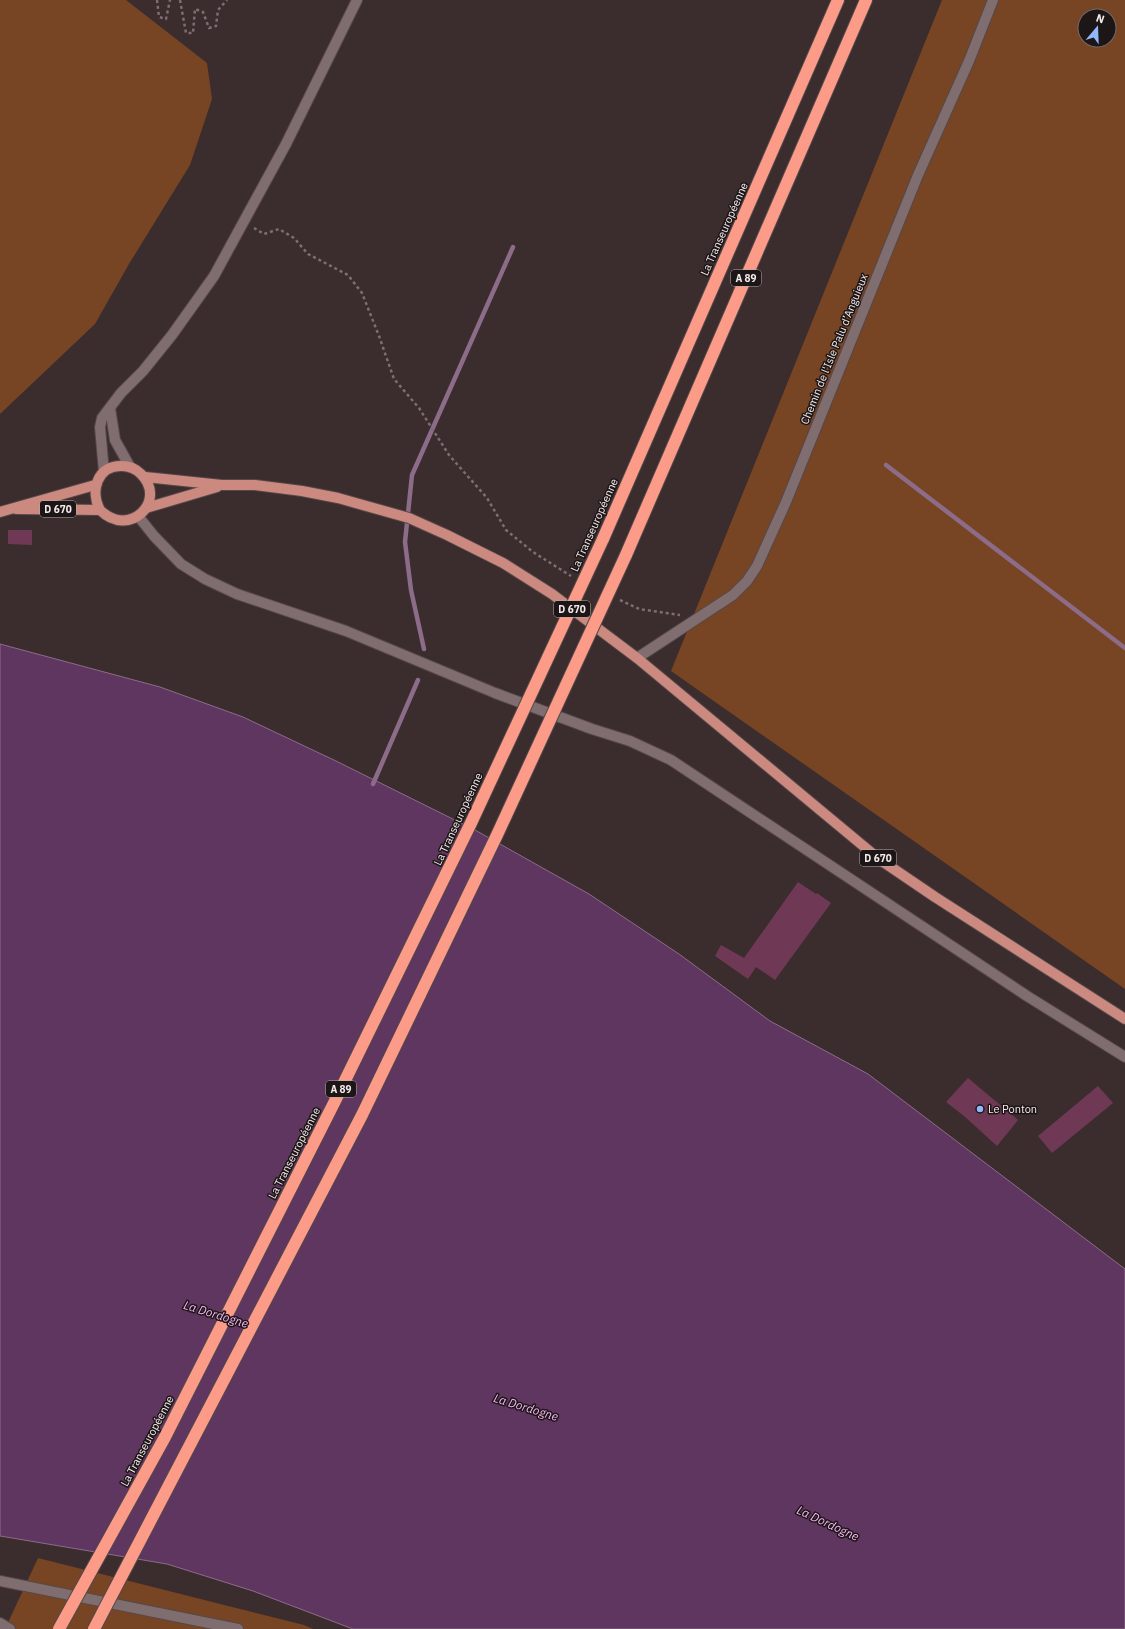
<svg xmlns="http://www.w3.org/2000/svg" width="1125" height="1629" font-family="'IBM Plex Sans',sans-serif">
	<rect width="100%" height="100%" fill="#3b2c2e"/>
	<g fill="#774524" fill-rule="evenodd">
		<path d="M0 0H126L207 63 212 99 190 165 129 264 95 324 0 414Z"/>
		<path d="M942 0H1125V989L671 671ZM1085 16H1109V40H1085Z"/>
		<path d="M38 1558 304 1625 313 1629H5Z"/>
	</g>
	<path fill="#5f365f" stroke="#8c6c89" d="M0 644 160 687 243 717 336 761 475 830 589 894 679 954 770 1021 868 1074 1125 1269V1629H353L253 1591 167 1564 0 1536Z"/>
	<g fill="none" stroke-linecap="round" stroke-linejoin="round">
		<g stroke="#8c6c89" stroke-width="4.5">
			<path d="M886 465 1125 648"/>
			<path d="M424 649 411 590 405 542 412 475 513 247"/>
			<path d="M373 784 418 680"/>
		</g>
	</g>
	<g fill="#6f3955">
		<path d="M8 530H32V545L8 544Z"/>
		<path d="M798 882 816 894 817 893 831 903 775 980 756 967 748 979 715 956 721 945 744 958Z"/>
		<path d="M968 1078 1018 1120 997 1146 964 1116 946 1102Z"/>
		<path d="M1098 1086 1113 1103 1052 1153 1038 1136Z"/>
	</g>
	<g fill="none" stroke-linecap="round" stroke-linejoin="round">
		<g stroke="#554849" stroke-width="12">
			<g id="minor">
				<path d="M110 408 115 440 130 467"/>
				<path d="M104 472 100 427 102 418 121 393 143 371 172 335 214 276 286 144 357 0"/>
				<path d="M138 516 154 536 181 564 205 579 237 594 346 631 495 693 592 729 630 741 671 760 1027 996 1125 1057"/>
				<path d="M637 658 733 595 747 581 757 566 786 502 918 175 969 61 993 0"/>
				<path d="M0 1581 238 1629"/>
				<path d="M0 1623 10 1629"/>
			</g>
		</g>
		<g stroke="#554849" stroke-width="12">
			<g id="major">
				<path d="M145 477 222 485H255L302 491 338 498 409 518 447 535 503 563 552 594 637 658 879 859 935 897 1125 1019"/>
				<path d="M146 508 217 487"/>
				<path d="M16 509 100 510C129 539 168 501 141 474 136 469 129 466 122 466 97 465 90 491 100 510"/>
				<path d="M0 512 95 485"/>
			</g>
		</g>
		<g stroke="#554849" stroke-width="14">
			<g id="highway">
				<path d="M603 539 838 0"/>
				<path d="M626 555 866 0"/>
			</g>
		</g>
		<g stroke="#7c6f71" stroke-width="2.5" stroke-dasharray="3 3" stroke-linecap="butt">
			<path d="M157 0 159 17 166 19 170 0"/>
			<path d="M180 0 186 33H193L195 9 203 12 209 28 216 26 218 10 227 0"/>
			<path d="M254 228 264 234 279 229 294 238 308 254 348 275 362 293 379 336 394 379 419 408 449 455 487 498 506 530 533 552 571 576"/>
			<path d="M620 600 639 609 680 615"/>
		</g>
		<use href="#minor" stroke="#7f6d6f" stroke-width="10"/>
		<use href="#major" stroke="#cb897f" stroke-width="10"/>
		<use href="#highway" stroke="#fd9b89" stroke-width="12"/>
		<g stroke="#554849" stroke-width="14" stroke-linecap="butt">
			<g id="highway-bridge">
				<path d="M59 1629 165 1437 335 1101 471 823 603 539"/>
				<path d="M94 1629 362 1115 497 835 626 555"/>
			</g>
		</g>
		<use href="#highway-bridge" stroke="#fd9b89" stroke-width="12"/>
	</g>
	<circle fill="#93b7fd" stroke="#1d1617" stroke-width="1.5" cx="980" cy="1109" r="4"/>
	<g text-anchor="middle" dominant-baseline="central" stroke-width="3" stroke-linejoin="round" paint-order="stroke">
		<g fill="#1d1617" stroke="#b4abac" stroke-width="1">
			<rect x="731" y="270" width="30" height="16" rx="3"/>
			<rect x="40" y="501" width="36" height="16" rx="3"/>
			<rect x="554" y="601" width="36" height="16" rx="3"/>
			<rect x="860" y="850" width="36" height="16" rx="3"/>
			<rect x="326" y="1081" width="30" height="16" rx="3"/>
		</g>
		<g font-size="10" font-weight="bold" fill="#f5ebec">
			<text x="746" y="278">A 89</text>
			<text x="58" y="509">D 670</text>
			<text x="572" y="609">D 670</text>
			<text x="878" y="858">D 670</text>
			<text x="341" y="1089">A 89</text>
		</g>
		<g font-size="11" fill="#f5ebec" stroke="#1d1617">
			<text transform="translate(724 229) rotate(-66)">La Transeuropéenne</text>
			<text transform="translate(834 349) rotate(-68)">Chemin de l'Isle Palu d’Anguieux</text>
			<text transform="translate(594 525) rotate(-66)">La Transeuropéenne</text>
			<text transform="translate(458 819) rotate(-65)">La Transeuropéenne</text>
			<text transform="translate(294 1153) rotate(-63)">La Transeuropéenne</text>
			<text transform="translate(147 1441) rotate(-62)">La Transeuropéenne</text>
		</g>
		<g font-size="11" fill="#f5ebec" stroke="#1d1617" text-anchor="start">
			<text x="988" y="1109">Le Ponton</text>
		</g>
		<g font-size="12" font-style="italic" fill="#f8b5f7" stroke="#1d1617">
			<text transform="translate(216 1314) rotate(17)">La Dordogne</text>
			<text transform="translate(526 1407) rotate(17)">La Dordogne</text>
			<text transform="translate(828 1523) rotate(25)">La Dordogne</text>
		</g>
	</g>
	<g transform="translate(1097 28) rotate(19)"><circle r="19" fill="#1d1617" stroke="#736b6c"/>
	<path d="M0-3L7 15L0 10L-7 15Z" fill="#93b7fd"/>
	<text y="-6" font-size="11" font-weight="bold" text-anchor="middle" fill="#f5ebec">N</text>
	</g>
</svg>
